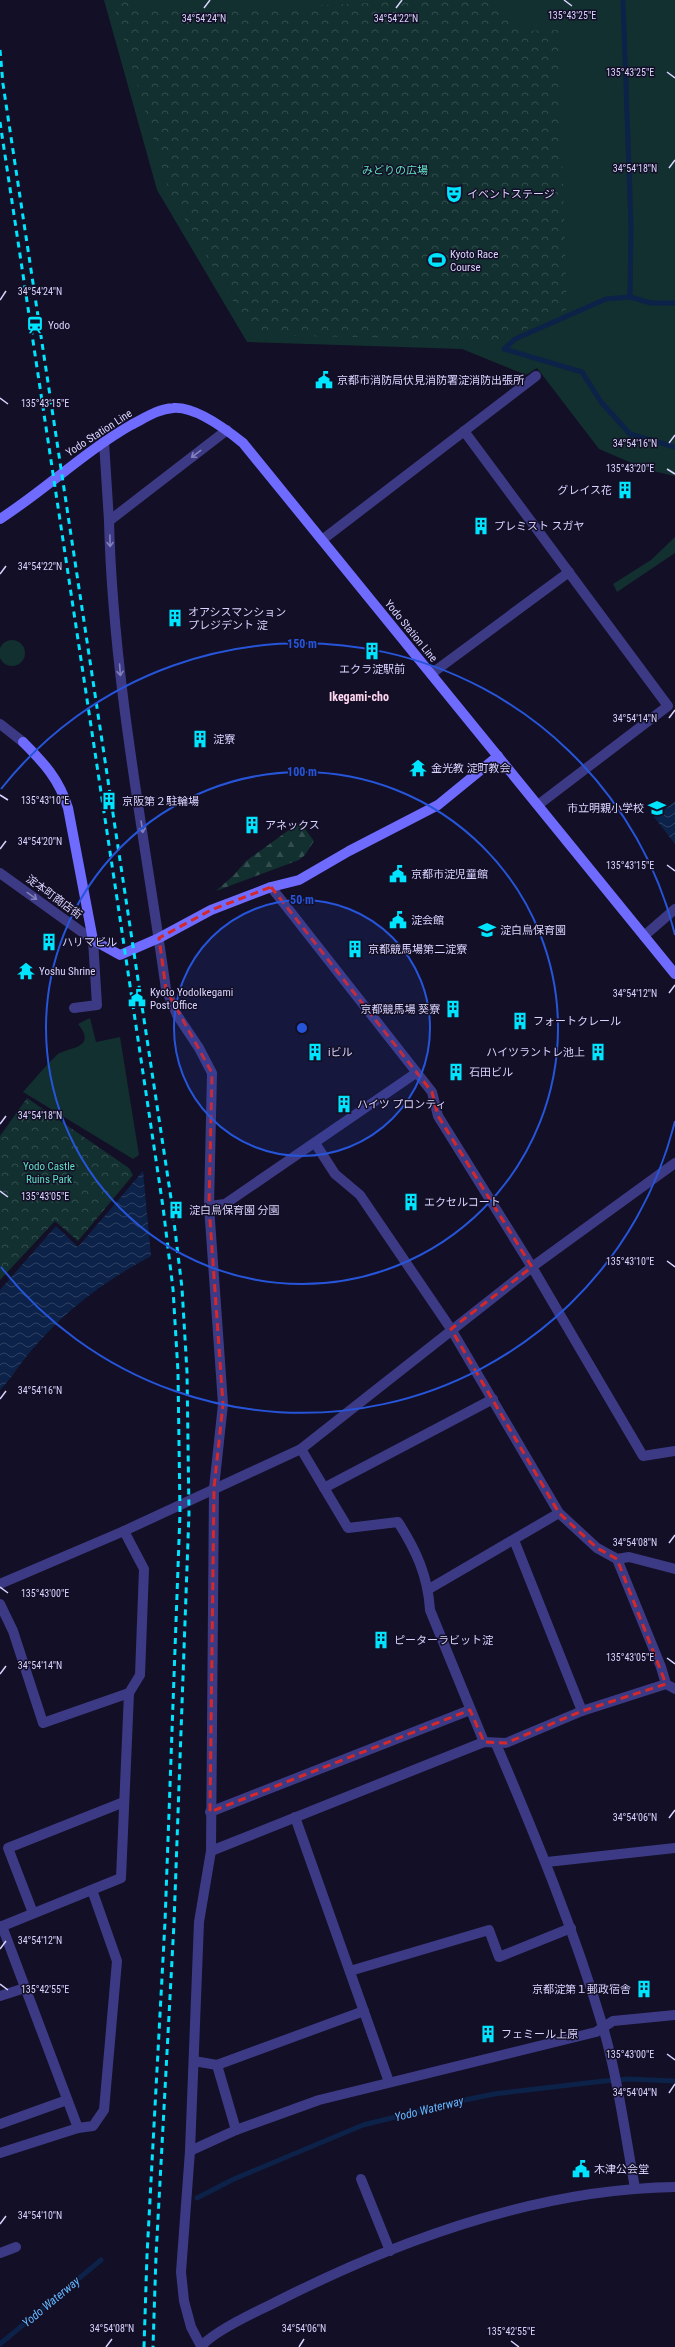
<svg xmlns="http://www.w3.org/2000/svg" width="675" height="2347" font-family="'Roboto Condensed','Noto Sans JP',sans-serif">
	<defs>
		<pattern id="forest-firs" width="22" height="20" patternUnits="userSpaceOnUse"><rect width="22" height="20" fill="#12302f"/><path d="M5 1l3.5 6h-7zM16 11l3.5 6h-7z" fill="#344d4e"/></pattern>
		<pattern id="park-crowns" width="20" height="18" patternUnits="userSpaceOnUse"><rect width="20" height="18" fill="#12302f"/><path d="M2 6a3 3 0 1 1 6 0M12 15a3 3 0 1 1 6 0" fill="none" stroke="#344d4e"/></pattern>
		<pattern id="water-waves" width="16" height="10" patternUnits="userSpaceOnUse"><rect width="16" height="10" fill="#0c2248"/><path d="M0 5q4-4 8 0t8 0" fill="none" stroke="#2f4163"/></pattern>
	</defs>
	<rect width="100%" height="100%" fill="#130f26"/>
	<g fill="#12302f">
		<path d="M104 0H675V476L648 470 599 449 537 368 526 375 462 349 247 342 157 190Z"/>
		<path d="M675 537V553L617 592 613 584 651 560Z"/>
		<circle cx="12" cy="653" r="13"/>
		<path d="M90 1018 96 1042 120 1037 139 1155 133 1159 23 1092C35 1079 45 1066 57 1055 65 1047 99 1050 78 1024Z"/>
	</g>
	<path fill="url(#forest-firs)" d="M300 822 314 841 305 855 299 860 216 891 234 875 246 861Z"/>
	<g fill="url(#park-crowns)">
		<path d="M112 0H129L131 11 249 9 430 0H487L520 31 558 30 567 309 505 340 253 335 170 194Z"/>
		<path d="M27 1098 129 1168 133 1175 78 1241 55 1221 0 1280V1136Z"/>
	</g>
	<g fill="url(#water-waves)">
		<path d="M675 801V844L654 817Z"/>
		<path d="M143 1171 151 1256C100 1284 64 1311 26 1357 17 1368 10 1380 0 1390V1290L56 1226 78 1247Z"/>
	</g>
	<g fill="none" stroke-linecap="round" stroke-linejoin="round">
		<g stroke="#0c2248" stroke-width="5">
			<path d="M623 0 631 227 630 297"/>
			<path d="M675 303H651L630 297 606 299 515 339 504 349 582 372 601 402 630 434 675 447"/>
			<path d="M197 2198 234 2179 363 2125 460 2101 494 2094 604 2081 628 2079 675 2081"/>
			<path d="M0 2344 101 2260"/>
		</g>
		<g stroke="#3d3a85" stroke-width="10">
			<path d="M464 431 668 706 538 805"/>
			<path d="M104 442 109 521"/>
			<path d="M322 540 536 376"/>
			<path d="M431 674 569 572"/>
			<path d="M0 724 23 742"/>
			<path d="M0 873 93 940 97 1005 74 1008"/>
			<path d="M271 887 432 1092 438 1116 532 1267 643 1456 675 1451"/>
			<path d="M644 936 675 909"/>
			<path d="M315 1143 335 1174 360 1195 451 1329 559 1513 597 1548 617 1559 661 1667 666 1684"/>
			<path d="M209 1206 225 1204 416 1073"/>
			<path d="M301 1449 348 1528 398 1522C416 1550 428 1576 430 1610L484 1742"/>
			<path d="M324 1488 493 1399"/>
			<path d="M124 1531 144 1569 140 1675 129 1693"/>
			<path d="M514 1540 582 1711"/>
			<path d="M617 1559 629 1557 675 1569"/>
			<path d="M0 1584 124 1531 301 1449 532 1267 675 1163"/>
			<path d="M429 1589 559 1513"/>
			<path d="M0 1604 13 1631 43 1723 129 1693 121 1878 0 1927"/>
			<path d="M496 1744C536 1837 574 1930 603 2027 618 2079 625 2134 635 2188"/>
			<path d="M210 1812 470 1710"/>
			<path d="M295 1817 389 2082"/>
			<path d="M211 1851 484 1742 506 1743 582 1711 666 1684 675 1689"/>
			<path d="M547 1862 675 1848"/>
			<path d="M33 1913 8 1848 124 1802"/>
			<path d="M2 1926 78 2128"/>
			<path d="M350 1971 489 1930 499 1957 571 1928"/>
			<path d="M0 1996 25 1988"/>
			<path d="M194 2061 217 2065 236 2130"/>
			<path d="M217 2065 364 2011"/>
			<path d="M0 2124 67 2100"/>
			<path d="M190 2151 236 2130 319 2100 596 2032 613 2021 675 2015"/>
			<path d="M0 2153 78 2128 93 2126 104 2110 117 1961 92 1890"/>
			<path d="M361 2179 390 2251"/>
			<path d="M0 2253 16 2247"/>
			<path d="M201 2346 191 2327 184 2301 181 2272 190 2151 199 1922 211 1851 214 1488 223 1404 209 1206 212 1073 199 1048 177 1015 166 989C144 833 113 678 109 521L227 430"/>
			<path d="M201 2347C211 2333 253 2313 270 2305 393 2242 536 2189 675 2187"/>
		</g>
		<g stroke="#6f6bff" stroke-width="10">
			<path d="M0 519C45 490 84 452 131 425 145 418 158 409 173 408 195 406 227 430 243 443L675 974"/>
			<path d="M23 742C44 763 59 779 68 808L93 940 120 955 159 938 211 910 271 887 299 880 349 851 438 805 498 756"/>
		</g>
		<g stroke="#00e5ff" stroke-width="3" stroke-dasharray="6 5" stroke-linecap="butt">
			<path d="M0 50 3 84 172 1205 182 1288 187 1372 189 1513 174 1923 156 2256 153 2347"/>
			<path d="M0 122 118 905 163 1207 173 1289 178 1372 180 1513 165 1922 147 2255 144 2347"/>
		</g>
	</g>
	<defs><path id="oneway-shaft" d="M-6 0H5M1.5-3L5.5 0L1.5 3" fill="none" stroke-width="1.6" stroke-linecap="round" stroke-linejoin="round"/></defs>
	<g stroke="#837fbc">
		<use href="#oneway-shaft" transform="translate(196 454) rotate(143)"/>
		<use href="#oneway-shaft" transform="translate(110 541) rotate(89)"/>
		<use href="#oneway-shaft" transform="translate(120 670) rotate(86)"/>
		<use href="#oneway-shaft" transform="translate(142 827) rotate(81)"/>
		<use href="#oneway-shaft" transform="translate(32 896) rotate(36)"/>
	</g>
	<path fill="none" stroke="#d62828" stroke-width="3" stroke-dasharray="8 5" stroke-linejoin="round" d="M271 887 432 1092 438 1116 532 1267 451 1329 559 1513 597 1548 617 1559 666 1684 582 1711 506 1743 484 1742 470 1710 210 1812 214 1488 223 1404 209 1206 212 1073 166 989 159 938 211 910Z"/>
	<path fill="none" stroke="#d9d4ff" stroke-width="1.5" d="M564 0 572 6M204 8 210 0M396 8 402 0M667 72 675 78M669 168 675 160M0 300 6 291M0 398 8 404M669 443 675 435M667 469 675 474M0 574 6 566M669 718 675 710M0 795 8 800M0 849 6 841M667 865 675 871M669 993 675 985M0 1124 6 1116M0 1191 8 1197M667 1261 675 1267M0 1399 6 1391M669 1543 675 1535M0 1587 8 1593M667 1658 675 1664M0 1674 6 1666M669 1818 675 1810M0 1949 6 1941M0 1984 8 1990M667 2054 675 2060M669 2093 675 2084M0 2224 6 2216M511 2341 519 2347M106 2347 112 2339M299 2347 304 2339"/>
	<circle cx="302" cy="1028" r="128" fill="#2655da" fill-opacity=".12"/>
	<g fill="none" stroke="#2655da" stroke-width="2">
		<circle cx="302" cy="1028" r="128"/>
		<circle cx="302" cy="1028" r="256"/>
		<path d="M675 1121A384 384 0 0 1 1 1267M1 789A384 384 0 0 1 675 935"/>
	</g>
	<defs>
		<g id="theatre-bare" transform="scale(1.38)"><path d="M-5-5.5Q0-4 5-5.5V0Q5 5 0 6Q-5 5-5 0ZM-3.3-2.5H-1v1.5H-3.3ZM1-2.5H3.3v1.5H1ZM-2.8 1Q0 5.5 2.8 1Z" fill="#00e5ff" stroke="#130f26" stroke-width="2.5" paint-order="stroke"/></g>
		<g id="stadium-bare" transform="scale(1.38)"><path d="M0-5a6.5 5 0 1 0 0 10a6.5 5 0 1 0 0-10ZM-3.5-1.8h7v3.6h-7Z" fill="#00e5ff" stroke="#130f26" stroke-width="2.5" paint-order="stroke"/></g>
		<g id="station-bare" transform="scale(1.38)"><path d="M-3-6H3Q5-6 5-4V2Q5 4 3 4L4.5 6H3L1.5 4h-3L-3 6H-4.5L-3 4Q-5 4-5 2V-4Q-5-6-3-6ZM-3.5-4v3h7v-3ZM-3.5 1v1.5H-2V1ZM2 1v1.5H3.5V1Z" fill="#00e5ff" stroke="#130f26" stroke-width="2.5" paint-order="stroke"/></g>
		<g id="civic-bare" transform="scale(1.38)"><path d="M-.6-6.5H3V-4.5H.6V-3L4-1V1h2V6H-6V1h2V-1L-.6-3ZM-1.2 2.5V6h2.4V2.5Z" fill="#00e5ff" stroke="#130f26" stroke-width="2.5" paint-order="stroke"/></g>
		<g id="building-bare" transform="scale(1.38)"><path d="M-4-6H4V6H1V3H-1V6H-4ZM-2.5-4.3h1.7v1.8h-1.7ZM.8-4.3h1.7v1.8H.8ZM-2.5-1h1.7V.8h-1.7ZM.8-1h1.7V.8H.8Z" fill="#00e5ff" stroke="#130f26" stroke-width="2.5" paint-order="stroke"/></g>
		<g id="temple-bare" transform="scale(1.38)"><path d="M0-6L5-2H3V0L6.5 2.5H4V6H1.5V3h-3V6H-4V2.5H-6.5L-3 0V-2H-5Z" fill="#00e5ff" stroke="#130f26" stroke-width="2.5" paint-order="stroke"/></g>
		<g id="school-bare" transform="scale(1.38)"><path d="M0-5L7-2L0 1L-7-2ZM-4 1L0 2.5L4 1V4Q0 6-4 4Z" fill="#00e5ff" stroke="#130f26" stroke-width="2.5" paint-order="stroke"/></g>
	</defs>
	<g fill-rule="evenodd">
		<use href="#theatre-bare" x="454" y="194"/>
		<use href="#stadium-bare" x="437" y="260"/>
		<use href="#station-bare" x="35" y="325"/>
		<use href="#civic-bare" x="324" y="380"/>
		<use href="#building-bare" x="625" y="490"/>
		<use href="#building-bare" x="481" y="526"/>
		<use href="#building-bare" x="175" y="618"/>
		<use href="#building-bare" x="372" y="651"/>
		<use href="#building-bare" x="200" y="739"/>
		<use href="#temple-bare" x="418" y="768"/>
		<use href="#building-bare" x="109" y="801"/>
		<use href="#school-bare" x="657" y="808"/>
		<use href="#building-bare" x="252" y="825"/>
		<use href="#civic-bare" x="398" y="874"/>
		<use href="#civic-bare" x="398" y="920"/>
		<use href="#school-bare" x="487" y="930"/>
		<use href="#building-bare" x="49" y="942"/>
		<use href="#building-bare" x="355" y="949"/>
		<use href="#temple-bare" x="26" y="971"/>
		<use href="#civic-bare" x="137" y="998"/>
		<use href="#building-bare" x="453" y="1009"/>
		<use href="#building-bare" x="520" y="1021"/>
		<use href="#building-bare" x="315" y="1052"/>
		<use href="#building-bare" x="598" y="1052"/>
		<use href="#building-bare" x="456" y="1072"/>
		<use href="#building-bare" x="344" y="1104"/>
		<use href="#building-bare" x="411" y="1202"/>
		<use href="#building-bare" x="176" y="1210"/>
		<use href="#building-bare" x="381" y="1640"/>
		<use href="#building-bare" x="644" y="1989"/>
		<use href="#building-bare" x="488" y="2034"/>
		<use href="#civic-bare" x="581" y="2169"/>
	</g>
	<g text-anchor="middle" dominant-baseline="central" stroke-width="3" stroke-linejoin="round" paint-order="stroke">
		<g font-size="11" fill="#5fe0c0" stroke="#130f26">
			<text x="395" y="170">みどりの広場</text>
			<text x="49" y="1166">Yodo Castle<tspan x="49" dy="13">Ruins Park</tspan></text>
		</g>
		<g font-size="11" fill="#d9d4ff" stroke="#130f26" text-anchor="start">
			<text x="467" y="194">イベントステージ</text>
			<text x="450" y="254">Kyoto Race<tspan x="450" dy="13">Course</tspan></text>
			<text x="48" y="325">Yodo</text>
			<text x="337" y="380">京都市消防局伏見消防署淀消防出張所</text>
			<text x="612" y="490" text-anchor="end">グレイス花</text>
			<text x="494" y="526">プレミスト スガヤ</text>
			<text x="188" y="612">オアシスマンション<tspan x="188" dy="13">プレジデント 淀</tspan></text>
			<text x="372" y="669" text-anchor="middle">エクラ淀駅前</text>
			<text x="213" y="739">淀寮</text>
			<text x="431" y="768">金光教 淀町教会</text>
			<text x="122" y="801">京阪第２駐輪場</text>
			<text x="644" y="808" text-anchor="end">市立明親小学校</text>
			<text x="265" y="825">アネックス</text>
			<text x="411" y="874">京都市淀児童館</text>
			<text x="411" y="920">淀会館</text>
			<text x="500" y="930">淀白鳥保育園</text>
			<text x="62" y="942">ハリマビル</text>
			<text x="368" y="949">京都競馬場第二淀寮</text>
			<text x="39" y="971">Yoshu Shrine</text>
			<text x="150" y="992">Kyoto YodoIkegami<tspan x="150" dy="13">Post Office</tspan></text>
			<text x="440" y="1009" text-anchor="end">京都競馬場 葵寮</text>
			<text x="533" y="1021">フォートクレール</text>
			<text x="328" y="1052">iビル</text>
			<text x="585" y="1052" text-anchor="end">ハイツラントレ池上</text>
			<text x="469" y="1072">石田ビル</text>
			<text x="357" y="1104">ハイツ プロンティ</text>
			<text x="424" y="1202">エクセルコート</text>
			<text x="189" y="1210">淀白鳥保育園 分園</text>
			<text x="394" y="1640">ピーターラビット淀</text>
			<text x="631" y="1989" text-anchor="end">京都淀第１郵政宿舎</text>
			<text x="501" y="2034">フェミール上原</text>
			<text x="594" y="2169">木津公会堂</text>
		</g>
		<g font-size="11" fill="#d9d4ff" stroke="#130f26">
			<text transform="translate(99 433) rotate(-33)">Yodo Station Line</text>
			<text transform="translate(411 631) rotate(51)">Yodo Station Line</text>
			<text transform="translate(54 897) rotate(36)">淀本町商店街</text>
		</g>
		<g font-size="12" font-weight="bold" fill="#ffd6f0" stroke="#130f26">
			<text x="359" y="697">Ikegami-cho</text>
		</g>
		<g font-size="12" font-style="italic" fill="#62b6ff" stroke="#130f26">
			<text transform="translate(429 2109) rotate(-14)">Yodo Waterway</text>
			<text transform="translate(51 2302) rotate(-40)">Yodo Waterway</text>
		</g>
	</g>
	<g font-size="10" text-anchor="middle" fill="#d9d4ff" stroke="#130f26" stroke-width="3" stroke-linejoin="round" paint-order="stroke">
		<text x="572" y="19">135°43'25"E</text>
		<text x="204" y="22">34°54'24"N</text>
		<text x="396" y="22">34°54'22"N</text>
		<text x="630" y="76">135°43'25"E</text>
		<text x="635" y="172">34°54'18"N</text>
		<text x="40" y="295">34°54'24"N</text>
		<text x="45" y="407">135°43'15"E</text>
		<text x="635" y="447">34°54'16"N</text>
		<text x="630" y="472">135°43'20"E</text>
		<text x="40" y="570">34°54'22"N</text>
		<text x="635" y="722">34°54'14"N</text>
		<text x="45" y="804">135°43'10"E</text>
		<text x="40" y="845">34°54'20"N</text>
		<text x="630" y="869">135°43'15"E</text>
		<text x="635" y="997">34°54'12"N</text>
		<text x="40" y="1119">34°54'18"N</text>
		<text x="45" y="1200">135°43'05"E</text>
		<text x="630" y="1265">135°43'10"E</text>
		<text x="40" y="1394">34°54'16"N</text>
		<text x="635" y="1546">34°54'08"N</text>
		<text x="45" y="1597">135°43'00"E</text>
		<text x="630" y="1661">135°43'05"E</text>
		<text x="40" y="1669">34°54'14"N</text>
		<text x="635" y="1821">34°54'06"N</text>
		<text x="40" y="1944">34°54'12"N</text>
		<text x="45" y="1993">135°42'55"E</text>
		<text x="630" y="2058">135°43'00"E</text>
		<text x="635" y="2096">34°54'04"N</text>
		<text x="40" y="2219">34°54'10"N</text>
		<text x="112" y="2332">34°54'08"N</text>
		<text x="304" y="2332">34°54'06"N</text>
		<text x="511" y="2335">135°42'55"E</text>
	</g>
	<circle cx="302" cy="1028" r="6" fill="#2655da" stroke="#130f26" stroke-width="2"/>
	<g font-size="12" text-anchor="middle" font-weight="bold" fill="#2655da" stroke="#130f26" stroke-width="3" stroke-linejoin="round" paint-order="stroke">
		<text x="302" y="648">150 m</text>
		<text x="302" y="776">100 m</text>
		<text x="302" y="904">50 m</text>
	</g>
</svg>
